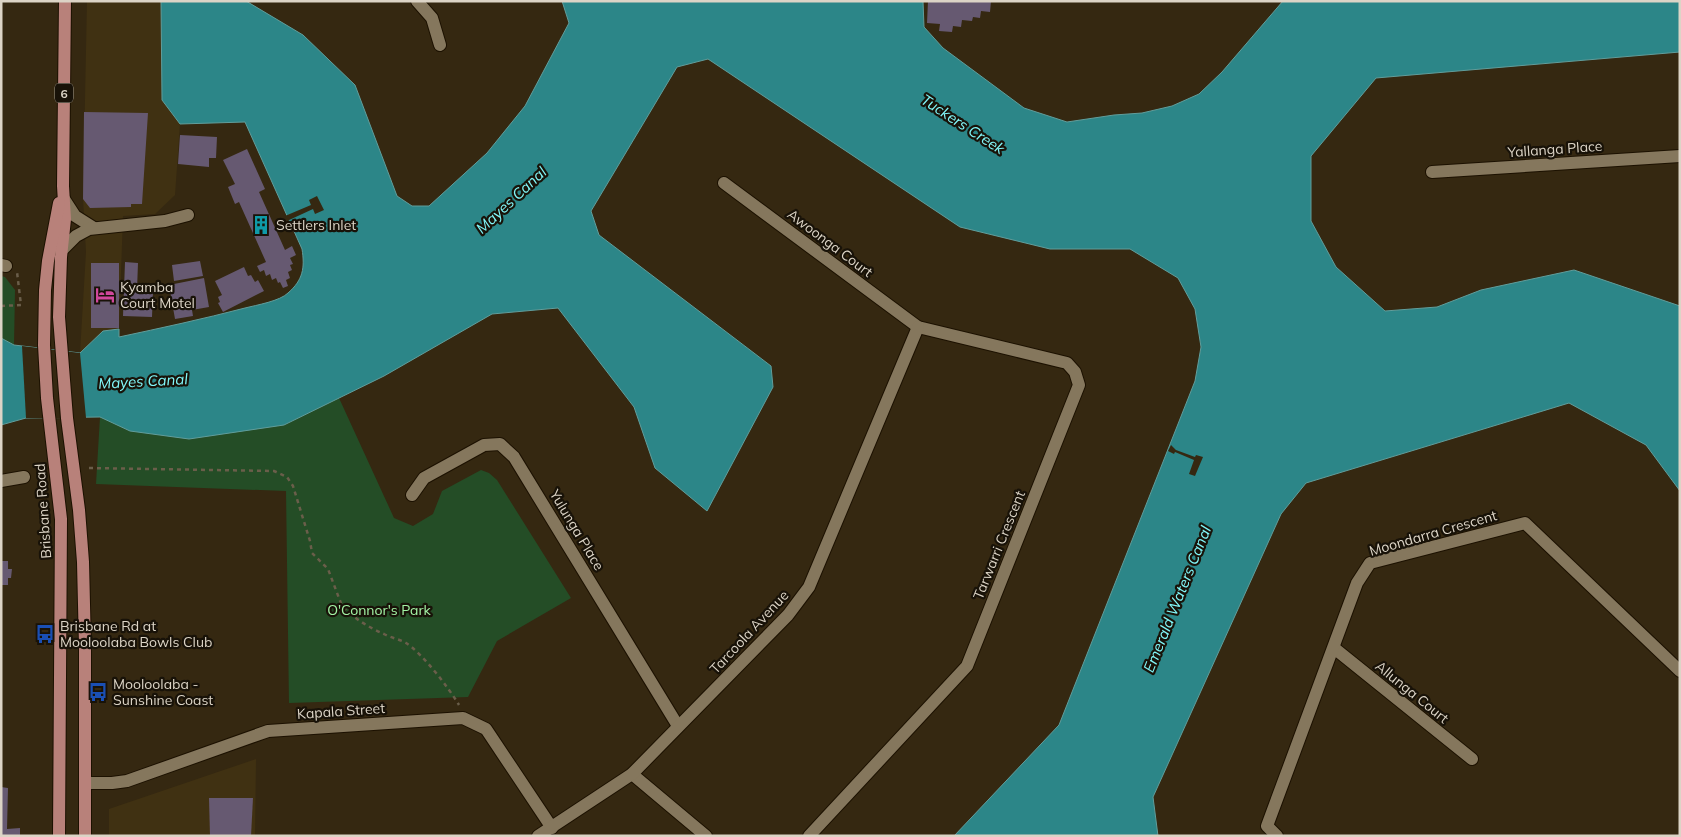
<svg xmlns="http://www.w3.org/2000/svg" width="1681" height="837" font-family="Mulish,sans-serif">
	<rect width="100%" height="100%" fill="#352811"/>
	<g fill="#403112">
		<path d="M87 1H161L162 100 180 124 175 195 155 214 123 216 119 329 103 331 80 353 86 252 83 198Z"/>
		<path d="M256 759 255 836H109V809Z"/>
	</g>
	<g fill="#244d26">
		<path d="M1 276 5 277 15 290 14 345 1 338Z"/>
		<path d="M339 398 394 518 413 526 433 514 442 491 481 470 489 473 497 480 571 598 497 641 468 697 289 703 286 491 96 484 100 417 130 431 284 425Z"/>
	</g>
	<path fill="#2c8688" stroke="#619d9b" d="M161 1H246L303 35 355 85 397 196 412 206H429L487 153 525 106 569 23 562 1H923L924 27 943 48 1024 108 1067 122 1114 115 1142 113 1172 106 1199 94 1222 72 1283 1H1680V52L1376 78 1311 156V221L1336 267 1385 311 1437 307 1481 290 1574 270 1680 306V491L1646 445 1569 403 1306 483 1281 514 1153 797 1158 836H954L1059 725 1195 381 1201 347 1195 309 1178 278 1130 249H1050L960 227 708 59 677 67 591 211 599 235 771 366 773 387 707 511 655 468 634 407 558 308 492 314 384 376 284 425 189 439 130 431 100 417 26 418 1 425V338L14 345 80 353 103 331 119 329V337C161 328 203 319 245 308 257 305 280 301 288 293 303 280 305 268 302 249L245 122 180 124 162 100Z"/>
	<g fill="#352811">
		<path d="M317 196 324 210 315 214 313 209 287 221 285 216 311 205 309 200Z"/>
		<path d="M22 346 80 353 86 418H26Z"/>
		<path d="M1171 445 1176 450 1195 457 1196 455 1203 457 1195 476 1189 474 1194 460 1175 452 1174 454 1168 451Z"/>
	</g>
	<g fill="#665971">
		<path d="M928 1H991L990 12 981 11 980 18 973 17 972 21 962 20 961 27 953 26 952 32 939 31 940 24 927 23Z"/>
		<path d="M84 112 148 113 142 204H131V207L90 208 83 199Z"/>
		<path d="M180 135 217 137 216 158H209V167L178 164Z"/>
		<path d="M247 149 265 189 259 192 285 250 292 246 296 255 290 258 293 264 290 265 292 270 288 272 290 278 286 280 288 286 283 288 280 282 278 283 276 278 272 280 270 274 266 276 264 270 260 272 257 266 266 262 239 202 235 204 228 187 235 184 223 160Z"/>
		<path d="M200 261 203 276 174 281 172 265Z"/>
		<path d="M125 262 138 263 137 290 153 291 152 317 123 316Z"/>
		<rect x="91" y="263" width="28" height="65"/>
		<path d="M244 267 248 276 251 275 255 282 258 280 264 291 223 312 218 303 220 302 218 297 222 295 215 281Z"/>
		<path d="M204 278 209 307 192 310 193 316 175 319 169 285Z"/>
		<path d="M1 561H8V569H12L11 578H8V585H1Z"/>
		<path d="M1 787 8 788 7 829 20 828V836H1Z"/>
		<path d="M209 798H253L251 836H210Z"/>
	</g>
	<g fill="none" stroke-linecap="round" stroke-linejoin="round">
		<g stroke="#1c1100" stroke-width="14">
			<g id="minor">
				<path d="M417 1 432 18 440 45"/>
				<path d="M1432 172 1680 156"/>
				<path d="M724 183 918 327 1067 363 1075 372 1079 385 967 666 809 836"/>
				<path d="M64 199 75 216 94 228"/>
				<path d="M61 251 76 236 89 229 165 221 188 215"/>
				<path d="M1 265 6 266"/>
				<path d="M1 481 24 477"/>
				<path d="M412 495 424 478 484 445 500 444 514 457 678 726"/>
				<path d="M1334 648 1472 759"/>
				<path d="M632 774 706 836"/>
				<path d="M86 783H112L127 781 268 731 463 718 486 729 552 828"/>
				<path d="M538 836 632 774 788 615 809 587 918 327"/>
				<path d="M1277 836 1267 826 1357 583 1370 563 1525 523 1680 671"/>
			</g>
		</g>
		<g stroke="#1c1100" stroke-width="14">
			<g id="major">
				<path d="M65 1 63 186 65 219 61 257 59 317 67 418 79 510 83 562 85 647V836"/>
				<path d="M59 836 61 519 47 398 44 345 45 290 48 261 59 203"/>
			</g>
		</g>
		<g stroke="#6a5e4a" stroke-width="2.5" stroke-dasharray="4 4" stroke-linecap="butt">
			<path d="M1 306 21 305 17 272"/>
			<path d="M89 468 274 471 287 477 293 486 310 541 312 553 328 569 342 606C353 618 370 628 384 634 391 638 399 639 406 643 422 653 449 688 459 705"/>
		</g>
		<use href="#minor" stroke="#85775d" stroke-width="12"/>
		<use href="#major" stroke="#b8817a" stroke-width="12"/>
	</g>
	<defs>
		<g id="building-bare" transform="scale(1.5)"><path d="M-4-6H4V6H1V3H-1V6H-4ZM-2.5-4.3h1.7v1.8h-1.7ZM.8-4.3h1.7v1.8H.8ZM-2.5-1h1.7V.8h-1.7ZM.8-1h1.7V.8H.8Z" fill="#0f9aa8" stroke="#181208" stroke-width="2.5" paint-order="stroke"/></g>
		<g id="hotel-bare" transform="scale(1.5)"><path d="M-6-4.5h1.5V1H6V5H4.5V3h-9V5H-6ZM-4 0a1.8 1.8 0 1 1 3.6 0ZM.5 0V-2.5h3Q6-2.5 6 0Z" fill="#d1479c" stroke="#181208" stroke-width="2.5" paint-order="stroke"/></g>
		<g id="bus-bare" transform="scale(1.5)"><path d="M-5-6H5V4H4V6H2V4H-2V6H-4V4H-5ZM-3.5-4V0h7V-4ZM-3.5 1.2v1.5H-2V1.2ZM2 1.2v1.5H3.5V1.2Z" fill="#1a4fb4" stroke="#181208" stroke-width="2.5" paint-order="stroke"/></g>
	</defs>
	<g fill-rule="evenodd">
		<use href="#building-bare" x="261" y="225"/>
		<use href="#hotel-bare" x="105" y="295"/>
		<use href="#bus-bare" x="45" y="634"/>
		<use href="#bus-bare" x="98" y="692"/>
	</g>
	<g text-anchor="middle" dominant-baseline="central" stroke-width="4.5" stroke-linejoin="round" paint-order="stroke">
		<rect fill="#181208" stroke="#a19a8d" stroke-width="1" x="55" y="83.5" width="18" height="19" rx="4"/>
		<g font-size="12" font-weight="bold" fill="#dcd4c6">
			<text x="64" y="93">6</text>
		</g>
		<g font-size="14" fill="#dcd4c6" stroke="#181208">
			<text transform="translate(1555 149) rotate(-4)">Yallanga Place</text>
			<text transform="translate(830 243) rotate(37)">Awoonga Court</text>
			<text transform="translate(43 511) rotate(-94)">Brisbane Road</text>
			<text transform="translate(577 530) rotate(59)">Yulunga Place</text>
			<text transform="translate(1433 533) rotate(-16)">Moondarra Crescent</text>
			<text transform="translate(999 545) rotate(-68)">Tarwarri Crescent</text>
			<text transform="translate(749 632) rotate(-47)">Tarcoola Avenue</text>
			<text transform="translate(1412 692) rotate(39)">Allunga Court</text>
			<text transform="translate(341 711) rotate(-4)">Kapala Street</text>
		</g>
		<g font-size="14" fill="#dcd4c6" stroke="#181208" text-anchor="start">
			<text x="276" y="225">Settlers Inlet</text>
			<text x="120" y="287">Kyamba<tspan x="120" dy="16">Court Motel</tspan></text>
			<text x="60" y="626">Brisbane Rd at<tspan x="60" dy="16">Mooloolaba Bowls Club</tspan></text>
			<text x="113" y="684">Mooloolaba -<tspan x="113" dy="16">Sunshine Coast</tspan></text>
		</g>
		<g font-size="14" fill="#a3f4a5" stroke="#181208">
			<text x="379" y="610">O'Connor's Park</text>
		</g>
		<g font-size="15" font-style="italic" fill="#82f8fa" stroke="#181208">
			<text transform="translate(963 124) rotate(33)">Tuckers Creek</text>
			<text transform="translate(511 200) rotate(-43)">Mayes Canal</text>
			<text transform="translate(143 381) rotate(-3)">Mayes Canal</text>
			<text transform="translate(1177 599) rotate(-68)">Emerald Waters Canal</text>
		</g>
	</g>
	<rect width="1681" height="837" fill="none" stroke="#dcd4c6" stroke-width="5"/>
</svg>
